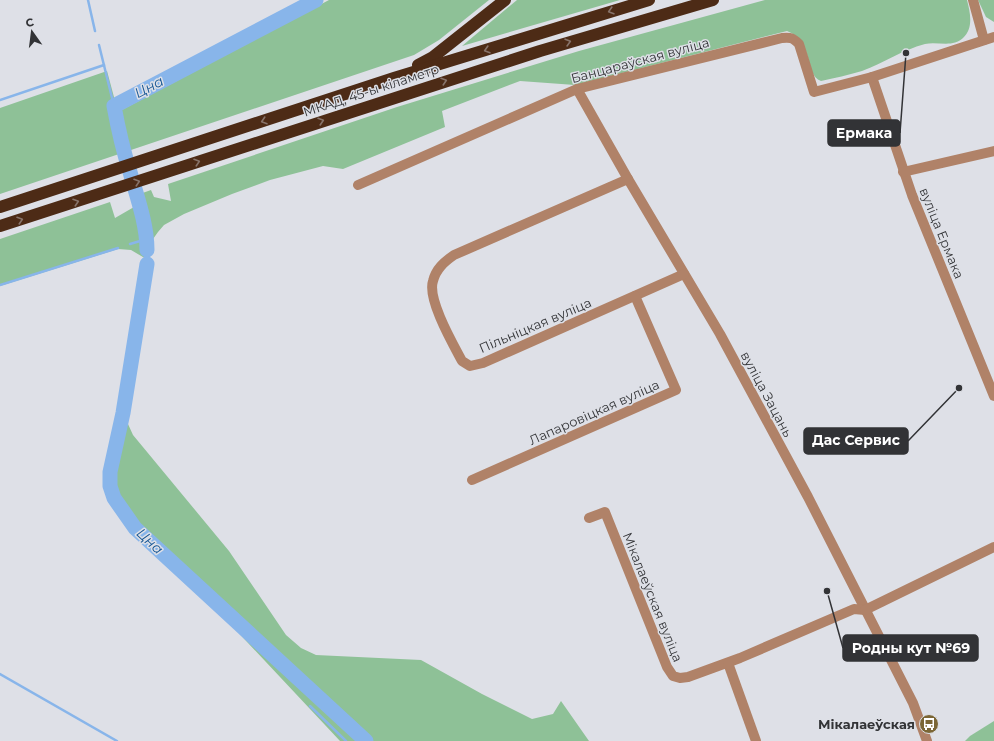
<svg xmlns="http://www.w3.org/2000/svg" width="994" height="741" font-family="Montserrat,sans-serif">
	<rect width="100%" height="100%" fill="#dee0e7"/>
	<g fill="#8ec197">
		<path d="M329 0H489L439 40 414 55 0 194V108L107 71 118 112Z"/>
		<path d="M517 0H620L462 46Z"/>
		<path d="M765 0H967C970 12 974 28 963 38 953 48 937 41 925 44 902 50 884 63 862 71 849 75 834 78 821 81 804 75 815 42 787 31L575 85 520 81 442 111 445 127 343 169 323 166 270 180 232 194 184 214 164 225 158 232 153 239 148 260 131 250 118 249 0 286V239L110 202 115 218 134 207 137 195 151 190 154 197 171 201 168 184 397 107 579 51Z"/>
		<path d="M978 0H994V22L986 17Z"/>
		<path d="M123 413 133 435 229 551 286 635 301 648 316 655 421 660 482 694 532 719 553 714 561 701 589 741H340L218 611 135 528 120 509 114 498 110 486V472Z"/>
		<path d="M994 721V741H965L970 736Z"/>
	</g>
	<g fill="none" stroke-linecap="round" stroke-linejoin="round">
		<g stroke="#88b5ea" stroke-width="2.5">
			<path d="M88 0 95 31"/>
			<path d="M99 45 114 106"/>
			<path d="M0 100 104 65"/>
			<path d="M130 244 147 239"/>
			<path d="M0 285 118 248"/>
			<path d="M0 674 117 741"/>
			<path d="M310 706 346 741"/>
		</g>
		<g stroke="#88b5ea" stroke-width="15">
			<path d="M147 250C147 224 137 197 130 172 123 150 118 128 114 106L316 0"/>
			<path d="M147 264 123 413 110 472V486L114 498 135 528 366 741"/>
		</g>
		<g stroke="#b08268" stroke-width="10">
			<path d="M973 0 984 40"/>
			<path d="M872 77 912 195 994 396"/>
			<path d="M577 89 628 179 720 334 808 497 913 703 927 741"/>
			<path d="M903 172 994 151"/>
			<path d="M628 179 454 255C444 262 436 269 433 281 427 299 453 344 462 361L470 366 483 363 684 274"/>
			<path d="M358 185 577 89 782 38C791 37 793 38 799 44L814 92 872 77 994 37"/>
			<path d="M472 480 676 390 635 296"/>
			<path d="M589 518 605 512 667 667 673 676 680 678 688 677 740 658 854 609 865 610"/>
			<path d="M865 610 994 547"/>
			<path d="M728 663 756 741"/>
		</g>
		<g stroke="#4d2b16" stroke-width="12">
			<path d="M418 65 433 57 505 0"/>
			<path d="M0 207 394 78 649 0"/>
			<path d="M0 226 540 51 713 0"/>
		</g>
	</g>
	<defs><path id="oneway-chevron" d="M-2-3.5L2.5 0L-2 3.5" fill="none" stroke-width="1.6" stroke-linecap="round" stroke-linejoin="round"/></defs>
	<g stroke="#87736a">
		<use href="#oneway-chevron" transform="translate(611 11) rotate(163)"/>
		<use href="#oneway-chevron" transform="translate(568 42) rotate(-16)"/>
		<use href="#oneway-chevron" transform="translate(487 50) rotate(163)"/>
		<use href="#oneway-chevron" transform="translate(444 81) rotate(-18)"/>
		<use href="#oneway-chevron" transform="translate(264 121) rotate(162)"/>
		<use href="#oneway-chevron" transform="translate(321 121) rotate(-18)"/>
		<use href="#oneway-chevron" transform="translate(197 162) rotate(-18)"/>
		<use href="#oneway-chevron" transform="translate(137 182) rotate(-18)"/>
		<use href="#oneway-chevron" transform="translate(76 202) rotate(-18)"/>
		<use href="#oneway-chevron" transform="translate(20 220) rotate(-18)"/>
	</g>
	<defs>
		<g id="bus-disc" transform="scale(1)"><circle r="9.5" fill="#7b6635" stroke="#dee0e7"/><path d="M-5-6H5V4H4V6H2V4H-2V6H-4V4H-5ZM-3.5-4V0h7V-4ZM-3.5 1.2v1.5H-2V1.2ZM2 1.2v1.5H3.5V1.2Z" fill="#fff"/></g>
	</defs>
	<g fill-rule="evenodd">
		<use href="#bus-disc" x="929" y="724"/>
	</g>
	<g text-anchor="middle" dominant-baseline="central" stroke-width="3" stroke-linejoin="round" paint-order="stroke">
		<g font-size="13" fill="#323336" stroke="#dee0e7">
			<text transform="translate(640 60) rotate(-15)">Банцараўская вуліца</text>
			<text transform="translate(371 90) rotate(-18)">МКАД, 45-ы кіламетр</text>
			<text transform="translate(942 233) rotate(68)">вуліца Ермака</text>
			<text transform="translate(535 325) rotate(-23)">Пільніцкая вуліца</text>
			<text transform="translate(767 394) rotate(62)">вуліца Зацань</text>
			<text transform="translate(594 412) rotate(-24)">Лапаровіцкая вуліца</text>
			<text transform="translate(653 597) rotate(68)">Мікалаеўская вуліца</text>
		</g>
		<g font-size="13" font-weight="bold" fill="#323336" stroke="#dee0e7" text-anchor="end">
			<text x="915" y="724">Мікалаеўская</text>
		</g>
		<g font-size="14" font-style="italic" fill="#165695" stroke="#dee0e7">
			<text transform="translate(149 87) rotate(-28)">Цна</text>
			<text transform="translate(150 541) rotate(43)">Цна</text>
		</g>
	</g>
	<path fill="none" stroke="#323336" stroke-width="1.5" d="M906 53L900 133M959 388L908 441M827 591L843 648"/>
	<g fill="#323336" stroke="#dee0e7" stroke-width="1.5">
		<circle cx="906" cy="53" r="4"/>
		<circle cx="959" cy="388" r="4"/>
		<circle cx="827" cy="591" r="4"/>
	</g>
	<g fill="#323336" stroke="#323336" stroke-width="1.5">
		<rect x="828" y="120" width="72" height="26" rx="4"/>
		<rect x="804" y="428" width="104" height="26" rx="4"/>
		<rect x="843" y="635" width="135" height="26" rx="4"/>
	</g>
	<g font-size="14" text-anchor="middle" font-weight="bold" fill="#fff">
		<text x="864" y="138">Ермака</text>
		<text x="856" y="445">Дас Сервис</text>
		<text x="911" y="653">Родны кут №69</text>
	</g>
	<g transform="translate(32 32) rotate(346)" stroke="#dee0e7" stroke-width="3" paint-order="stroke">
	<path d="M0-3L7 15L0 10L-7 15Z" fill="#323336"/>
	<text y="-6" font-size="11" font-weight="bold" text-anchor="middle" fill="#323336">С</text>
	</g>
</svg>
